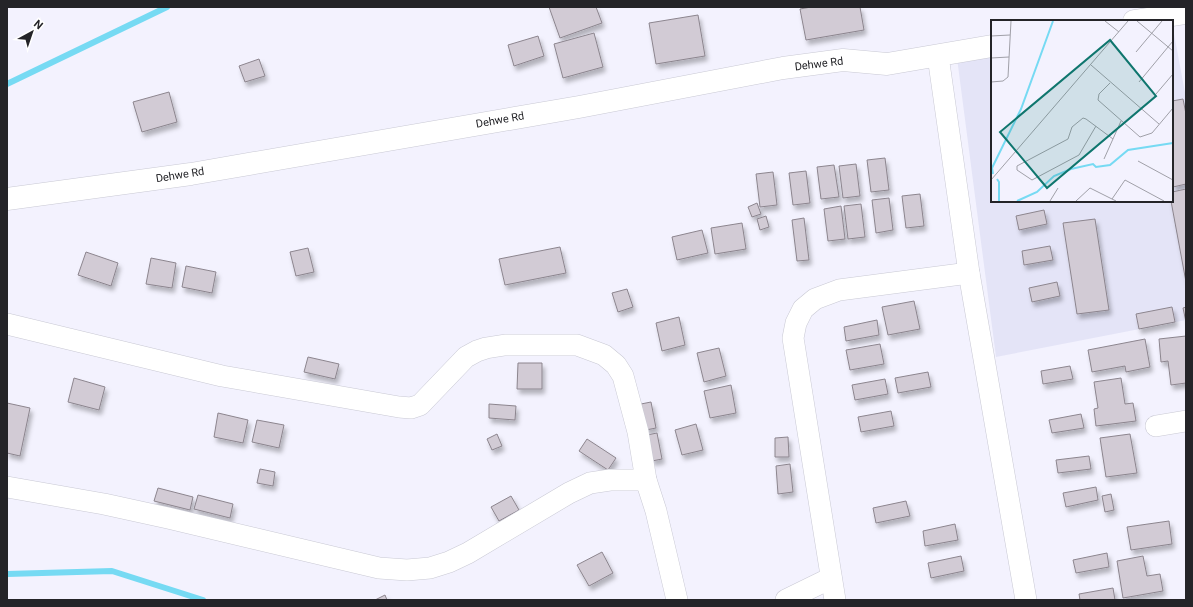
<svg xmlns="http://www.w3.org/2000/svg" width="1193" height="607" font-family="Roboto,sans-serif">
	<defs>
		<filter id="shadow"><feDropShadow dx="2.5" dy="4.5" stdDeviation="2" flood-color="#0004"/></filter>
	</defs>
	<rect width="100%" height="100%" fill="#f3f2fe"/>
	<path fill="#e4e4f7" d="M1172 23 1186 98V320L996 357 957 58 992 53V201H1172Z"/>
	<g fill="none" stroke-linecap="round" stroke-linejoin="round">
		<g stroke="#76daf3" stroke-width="6">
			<path d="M7 84 167 7"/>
			<path d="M7 574 112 571 203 600"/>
		</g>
	</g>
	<g fill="#d2cbd5" stroke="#8c858e" filter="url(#shadow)">
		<path d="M549 7H596L602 23 560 38Z"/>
		<path d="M811 7H860L864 30 806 40 800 9Z"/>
		<path d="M698 15 705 56 656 64 649 23Z"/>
		<path d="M594 33 603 67 563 78 554 44Z"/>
		<path d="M538 36 544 56 514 66 508 45Z"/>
		<path d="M259 59 265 76 245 82 239 66Z"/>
		<path d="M169 92 177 122 142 132 133 102Z"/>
		<path d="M1183 99 1186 114V184L1173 187 1172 101Z"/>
		<path d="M885 158 889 190 871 192 867 160Z"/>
		<path d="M856 164 860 196 843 198 839 166Z"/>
		<path d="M834 165 839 197 821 199 817 167Z"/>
		<path d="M806 171 810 203 793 205 789 173Z"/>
		<path d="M773 172 777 205 760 207 756 174Z"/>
		<path d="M1186 189V282L1171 201 1172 192Z"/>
		<path d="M920 194 924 226 906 228 902 196Z"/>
		<path d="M889 198 893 230 876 233 872 200Z"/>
		<path d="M757 203 761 214 752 217 748 207Z"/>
		<path d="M861 204 865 237 848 239 844 206Z"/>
		<path d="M841 206 845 239 828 241 824 209Z"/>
		<path d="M1044 210 1047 224 1019 230 1016 216Z"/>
		<path d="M766 216 769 227 760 230 757 219Z"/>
		<path d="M804 218 809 260 797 261 792 220Z"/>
		<path d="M1095 219 1109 310 1077 314 1063 223Z"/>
		<path d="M742 223 746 249 715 254 711 228Z"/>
		<path d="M702 230 708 253 677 260 672 237Z"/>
		<path d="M1050 246 1053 260 1024 265 1022 251Z"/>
		<path d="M560 247 566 273 505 285 499 259Z"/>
		<path d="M308 248 314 272 296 276 290 252Z"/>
		<path d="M86 252 118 263 111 286 78 275Z"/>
		<path d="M151 258 176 263 172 288 146 284Z"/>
		<path d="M186 266 216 272 212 293 182 287Z"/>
		<path d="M1057 282 1060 296 1032 302 1029 288Z"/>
		<path d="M627 289 633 307 618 312 612 293Z"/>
		<path d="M914 301 920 329 888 335 882 307Z"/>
		<path d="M1172 307 1175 322 1139 329 1136 314Z"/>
		<path d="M1186 307V322L1183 308Z"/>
		<path d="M679 317 685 345 662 351 656 323Z"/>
		<path d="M877 320 879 335 846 341 844 327Z"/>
		<path d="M1186 336V383L1171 385 1168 361 1161 362 1159 339Z"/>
		<path d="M1145 339 1150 367 1126 372 1125 366 1092 372 1088 350Z"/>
		<path d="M880 344 884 364 850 370 846 350Z"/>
		<path d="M719 348 726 376 704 382 697 353Z"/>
		<path d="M308 357 339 364 335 379 304 372Z"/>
		<path d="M518 363H542V389H517Z"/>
		<path d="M1070 366 1073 379 1043 384 1041 371Z"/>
		<path d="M928 372 931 387 898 393 895 378Z"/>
		<path d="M74 378 105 387 99 410 68 402Z"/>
		<path d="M1121 378 1125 404 1133 403 1136 421 1096 426 1094 409 1098 408 1094 382Z"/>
		<path d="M885 379 888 394 855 400 852 385Z"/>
		<path d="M731 385 736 413 710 418 704 391Z"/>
		<path d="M651 402 656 428 646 430 641 404Z"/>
		<path d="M7 403 30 408 20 456 7 453Z"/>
		<path d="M489 404 516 406 515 420 489 418Z"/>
		<path d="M891 411 894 426 861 432 858 417Z"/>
		<path d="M218 413 248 420 243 443 214 437Z"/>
		<path d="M1081 414 1084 428 1052 433 1049 420Z"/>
		<path d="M257 420 284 425 279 448 252 442Z"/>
		<path d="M696 424 703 450 682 455 675 430Z"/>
		<path d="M657 433 662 459 652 461 647 435Z"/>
		<path d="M497 434 502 446 492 450 487 439Z"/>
		<path d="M1130 434 1137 473 1106 477 1100 438Z"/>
		<path d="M788 437 789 457H775V438Z"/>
		<path d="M587 439 616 458 608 470 579 451Z"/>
		<path d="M1089 456 1091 469 1058 473 1056 460Z"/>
		<path d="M790 464 793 492 778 494 776 466Z"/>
		<path d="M260 469 275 472 273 486 257 483Z"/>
		<path d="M1096 487 1098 500 1066 507 1063 493Z"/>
		<path d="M158 488 193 497 190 510 154 501Z"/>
		<path d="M1111 494 1114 510 1105 512 1102 496Z"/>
		<path d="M198 495 233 504 230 518 194 509Z"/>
		<path d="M511 496 519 510 499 521 491 507Z"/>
		<path d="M906 501 910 516 876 523 873 508Z"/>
		<path d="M1169 521 1172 544 1131 550 1127 527Z"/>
		<path d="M955 524 958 540 925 546 923 531Z"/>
		<path d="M602 552 613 573 589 586 577 565Z"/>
		<path d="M1107 553 1109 567 1076 573 1073 560Z"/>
		<path d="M961 556 964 571 931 578 928 563Z"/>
		<path d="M1143 556 1147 576 1160 574 1163 591 1123 598 1117 561Z"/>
		<path d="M1113 588 1115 600H1080L1079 594Z"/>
		<path d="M385 595 387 600H375Z"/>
	</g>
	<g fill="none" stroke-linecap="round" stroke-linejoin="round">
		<g stroke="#c9c9d4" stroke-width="22">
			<g id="street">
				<path d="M938 56 969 273 1026 600"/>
				<path d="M7 324 222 376 399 407 411 408 420 405 466 357 477 351 486 348 505 345H577L604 355 616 365 623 376 638 432 646 480 656 511 677 600"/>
				<path d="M1156 426 1186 421"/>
				<path d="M7 487 104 504 168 518 379 568 407 570 430 568 449 562 468 553 569 493 590 483 610 480H646"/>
				<path d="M786 600 831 578"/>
				<path d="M835 600 793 338 796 323 803 309 815 299 839 290 969 273"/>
			</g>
		</g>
		<g stroke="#c9c9d4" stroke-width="23">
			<g id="secondary">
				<path d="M1134 21 1186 13"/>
				<path d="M7 199 191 174 579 107 783 68 843 60 887 64 992 46"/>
			</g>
		</g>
		<use href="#street" stroke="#fff" stroke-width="21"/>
		<use href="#secondary" stroke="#fff" stroke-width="22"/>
	</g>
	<g text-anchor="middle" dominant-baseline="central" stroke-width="3" stroke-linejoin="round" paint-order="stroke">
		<g font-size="11" fill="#242428" stroke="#fff">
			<text transform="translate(819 64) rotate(-7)">Dehwe Rd</text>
			<text transform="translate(500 120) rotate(-10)">Dehwe Rd</text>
			<text transform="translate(180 175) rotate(-9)">Dehwe Rd</text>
		</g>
	</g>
	<g transform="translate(991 20)">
		<rect width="182" height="182" fill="#f3f2fe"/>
		<path fill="none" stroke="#76daf3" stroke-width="2" d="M2 154 1 148 30 89 62 1M6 159 8 162V181M26 181 46 172 63 156 80 149 102 144 105 147 119 145 137 130 182 123"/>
		<path fill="none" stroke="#a0a0a8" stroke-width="1" d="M114 1 128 12M146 1 182 31M0 16 19 15M145 32 171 1M0 38 18 37M100 45 168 104M0 62 12 61 17 57 20 1M148 62 182 21M119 63 108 74 107 80 149 117 161 113 182 88M165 74 182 54M105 106 88 135 41 160 26 150V146L77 119 81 107 92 98 95 99 122 119M113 139 130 101M147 141 182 160M0 160 137 1M121 179 134 160 173 181M59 181 67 168M85 181 99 168 125 181"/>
		<path fill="#0f766e" fill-opacity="0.15" stroke="#0f766e" stroke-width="2" d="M119 20 165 76 56 168 9 112Z"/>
		<rect width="182" height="182" fill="none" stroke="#242428" stroke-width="2"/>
	</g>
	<rect width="1193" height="607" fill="none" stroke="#242428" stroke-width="16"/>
	<g transform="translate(32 32) rotate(40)" stroke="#ffffff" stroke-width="3" paint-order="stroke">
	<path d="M0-3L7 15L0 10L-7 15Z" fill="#242428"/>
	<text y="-6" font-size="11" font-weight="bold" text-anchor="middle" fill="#242428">N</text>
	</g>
</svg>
